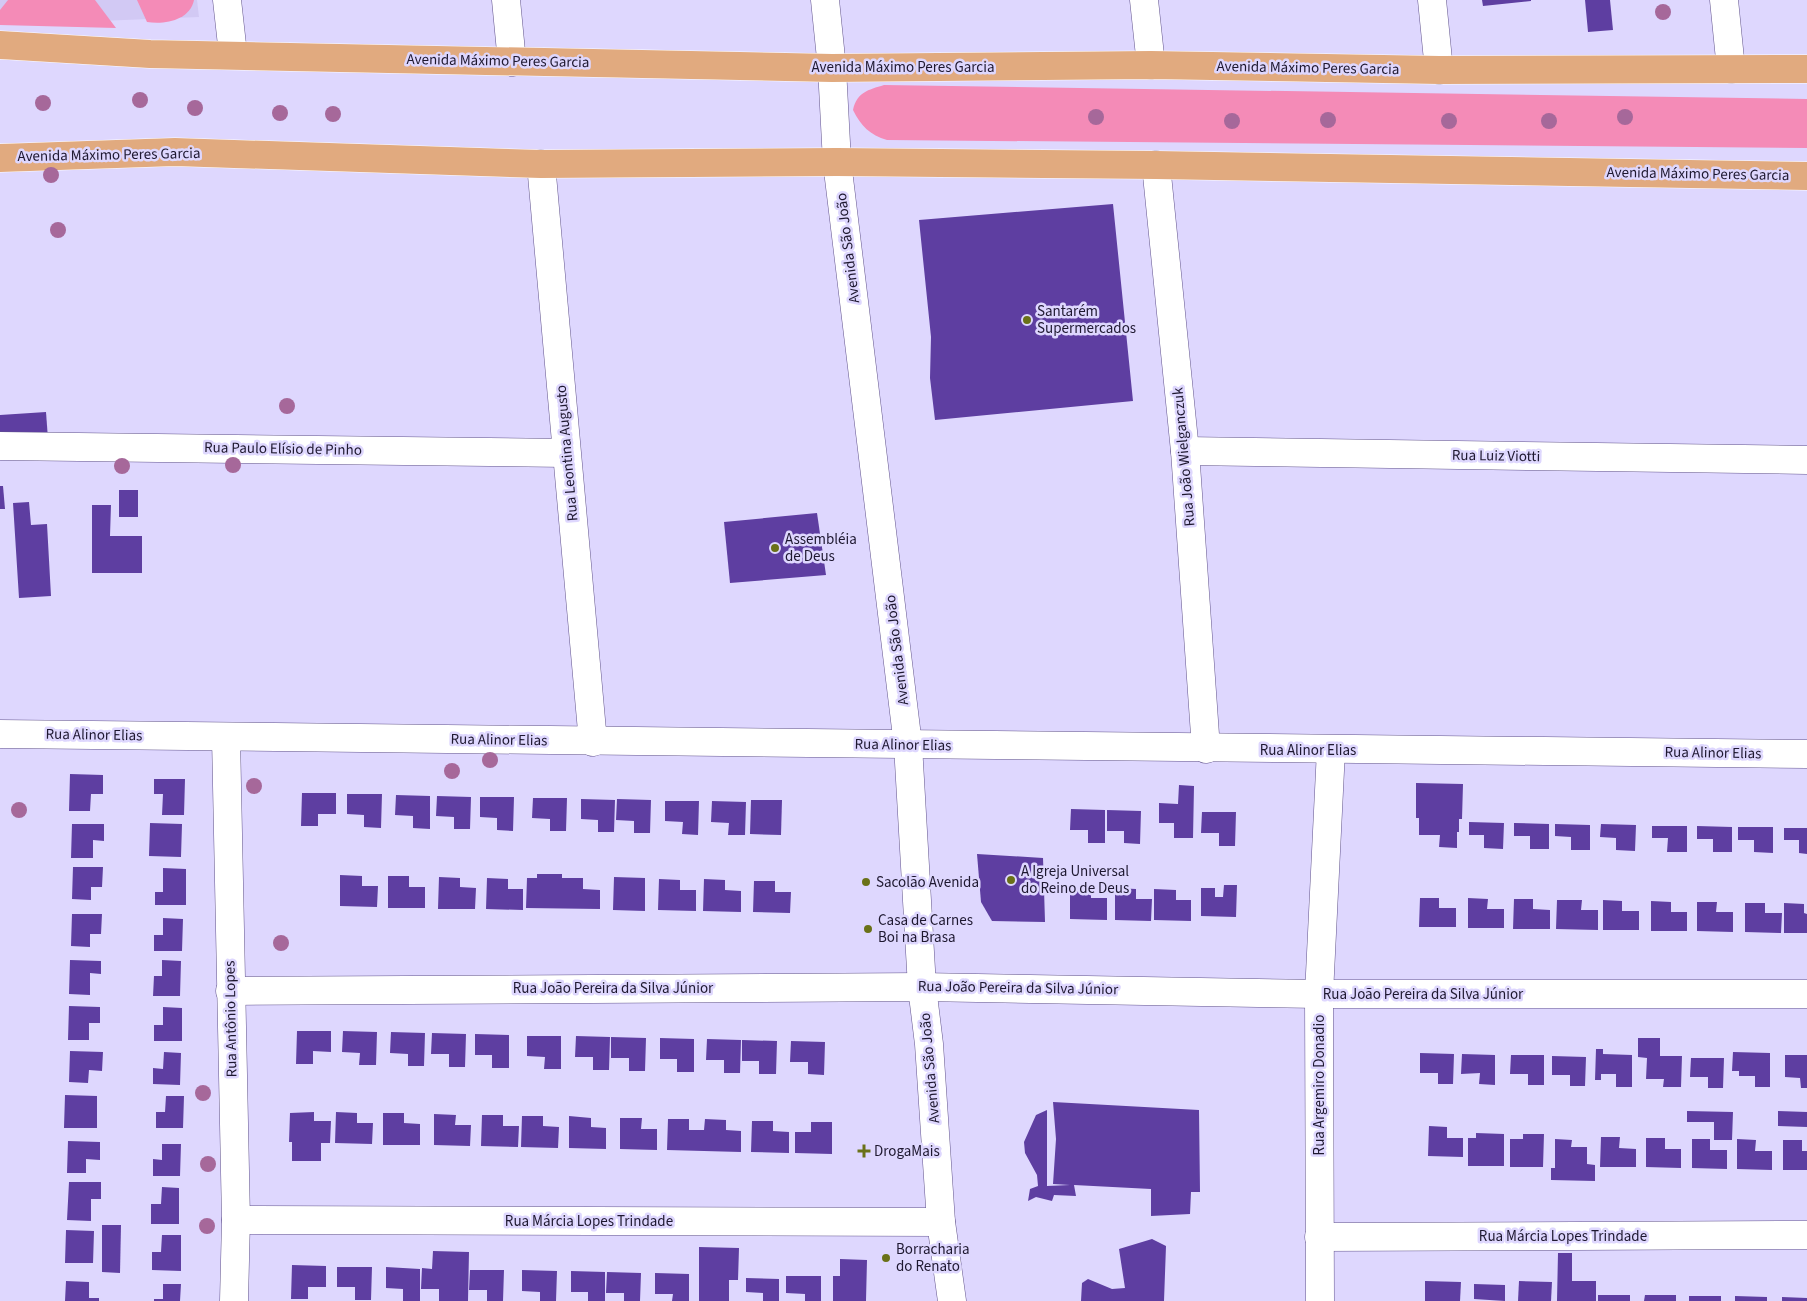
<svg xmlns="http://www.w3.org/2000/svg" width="1807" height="1301" font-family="'Source Sans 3',sans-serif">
	<rect width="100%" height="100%" fill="#ded7fe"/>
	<path fill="#d2c9f4" d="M0 0H197L199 17 0 25Z"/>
	<g fill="#f48bb7">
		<path d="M8 0H95L116 28 0 25V10Z"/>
		<path d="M137 0H194C190 20 165 25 147 22Z"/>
		<path d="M884 85 1807 99V148L887 140C870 135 861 126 853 110 857 92 868 90 884 85Z"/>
	</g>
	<g fill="#5e3ea1">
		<path d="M1482 0H1531V1L1483 6Z"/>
		<path d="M1585 0H1610L1613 30 1588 32Z"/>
		<path d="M1113 204 1133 401 935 420 930 378 931 337 919 220Z"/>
		<path d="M46 412 48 439 0 442V415Z"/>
		<path d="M0 486H3L5 509H0Z"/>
		<rect x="119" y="490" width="19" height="27"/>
		<path d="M29 502 31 525 47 524 51 596 19 598 13 503Z"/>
		<path d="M92 505H111L110 536H142V573H92Z"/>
		<path d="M817 513 826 575 730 583 724 522Z"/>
		<path d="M70 774 103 775V794H91L90 811H69Z"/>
		<path d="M154 779H185L184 815H162L163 794H154Z"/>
		<path d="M1416 783 1463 784 1462 819H1459V832H1457V848L1439 847 1440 835H1419V818H1416Z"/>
		<path d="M1179 785 1194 786 1193 838H1174V823H1159V803L1178 804Z"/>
		<path d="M302 793H336V814H318V826H301Z"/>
		<path d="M347 794H382L381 828 364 827V815L347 814Z"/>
		<path d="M396 795 430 796V829L413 828V816L395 815Z"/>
		<path d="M437 796 471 797 470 829H454V817L436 816Z"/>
		<path d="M480 797H514L513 831 497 830V818L480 817Z"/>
		<path d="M533 798H567L566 831H550V819L532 818Z"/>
		<path d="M581 799 615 800 614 832H598V820L581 819Z"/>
		<path d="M617 799 651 800 650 833H634V821L616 820Z"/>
		<path d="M751 800H782L781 835 750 834Z"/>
		<path d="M665 801H699L698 835 682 834 683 822 665 821Z"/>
		<path d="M712 801 746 802 745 835H728L729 823 711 822Z"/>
		<path d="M1071 809 1105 810V843H1088V830H1070Z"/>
		<path d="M1107 810 1141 811 1140 844 1124 843V831H1107Z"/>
		<path d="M1202 812H1236L1235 846H1219V833H1201Z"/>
		<path d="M1469 822 1504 823 1503 849 1484 848V835H1469Z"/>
		<path d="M150 823 182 824 181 857 149 856Z"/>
		<path d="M1514 823 1549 824V849H1530V836H1514Z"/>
		<path d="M72 824H104V841L93 840V858H71Z"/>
		<path d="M1555 824 1590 825V850H1571V837L1555 836Z"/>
		<path d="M1601 824 1636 825 1635 851 1616 850V838L1600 837Z"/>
		<path d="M1652 826H1687V852H1667L1668 838H1652Z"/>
		<path d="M1697 826 1732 827V852H1713V839H1697Z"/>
		<path d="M1738 827H1773V853L1754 852V840H1738Z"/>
		<path d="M1784 828H1807V854L1799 853V840H1784Z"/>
		<path d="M977 854 1043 858 1045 922 992 921 981 902Z"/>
		<path d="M73 867H103L102 887H91V900L72 899Z"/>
		<path d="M163 868 186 869V905H155V892H163Z"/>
		<path d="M537 874H562V878H583V889L600 890V909L526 908 527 878H537Z"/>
		<path d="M340 875 362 876V886H378L377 907 340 906Z"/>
		<path d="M388 876H409V887H425V908H388Z"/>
		<path d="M439 877 460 878V887L476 888 475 909H438Z"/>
		<path d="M614 877 645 878V911L613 910Z"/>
		<path d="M487 878 508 879V889H523V910L486 909Z"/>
		<path d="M659 879 680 880V890H696V911L658 910Z"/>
		<path d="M704 879 725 880V890L741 891V912L703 911Z"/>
		<path d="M754 881H775V892H791L790 913 753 912Z"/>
		<path d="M1224 885H1237L1236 917 1201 916V888H1215V897H1223Z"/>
		<path d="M1070 887 1091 888V898H1107V920L1070 919Z"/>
		<path d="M1115 888 1136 889V899H1152L1151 921 1115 920Z"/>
		<path d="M1154 889 1176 890V900H1191V921L1154 920Z"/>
		<path d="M1420 898H1439V908H1456V927H1419Z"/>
		<path d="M1468 898 1488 899 1487 909H1504V928H1468Z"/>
		<path d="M1514 899H1533V909L1550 910V929H1513Z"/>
		<path d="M1557 900H1582L1581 910H1598V930L1556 929Z"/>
		<path d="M1603 900 1622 901V911H1639V930H1603Z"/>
		<path d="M1651 901 1671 902V912H1687V931H1651Z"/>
		<path d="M1697 902H1717L1716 912H1733V932L1697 931Z"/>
		<path d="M1745 903H1765V913H1782L1781 933 1745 932Z"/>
		<path d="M1784 903 1804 904V913L1807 914V933H1784Z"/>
		<path d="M72 914H102L101 934H90V947L71 946Z"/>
		<path d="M163 918 183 919 182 951H154V935H163Z"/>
		<path d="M70 960 101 961V974L90 973V995L69 994Z"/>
		<path d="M162 960 181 961 180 996H153L154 976H162Z"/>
		<path d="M69 1006 100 1007V1023H89V1040H68Z"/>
		<path d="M163 1007 182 1008V1041H154V1025H163Z"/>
		<path d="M297 1031H331V1052L313 1051V1064H296Z"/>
		<path d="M343 1031 377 1032 376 1065H359L360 1053 342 1052Z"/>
		<path d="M391 1032 425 1033 424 1066H408V1054L390 1053Z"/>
		<path d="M432 1033 466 1034 465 1067H449V1054H431Z"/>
		<path d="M475 1034 509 1035V1068H492V1055H475Z"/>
		<path d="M527 1036H561V1069H544L545 1057 527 1056Z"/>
		<path d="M576 1036 610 1037 609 1070H593V1057H575Z"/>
		<path d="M611 1037 646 1038 645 1071H629V1058H611Z"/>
		<path d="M660 1038 694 1039V1072H677V1059H660Z"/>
		<path d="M1638 1038H1660V1056H1682L1681 1087H1663L1664 1079H1646L1647 1058 1638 1057Z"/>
		<path d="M707 1039 741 1040 740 1073H724V1060H706Z"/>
		<path d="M742 1040 777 1041 776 1074H759V1061H742Z"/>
		<path d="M791 1041 825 1042 824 1075 808 1074V1062H790Z"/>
		<path d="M1596 1049H1603V1054L1632 1055V1087H1616V1074H1601V1080H1595Z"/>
		<path d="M70 1051 103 1052 102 1071 89 1070 88 1083 69 1082Z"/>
		<path d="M164 1052 181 1053 180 1085 153 1084V1068L163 1069Z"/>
		<path d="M1733 1052 1770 1053V1087H1755V1076H1739V1071H1732Z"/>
		<path d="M1420 1053 1454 1054 1453 1084H1438V1073H1420Z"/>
		<path d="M1462 1054 1495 1055V1085L1479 1084 1480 1073 1461 1074Z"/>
		<path d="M1511 1055H1544V1085H1528V1074H1510Z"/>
		<path d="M1785 1055H1807V1088H1801L1800 1078 1785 1077Z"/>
		<path d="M1552 1056 1586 1057 1585 1086H1570V1075H1552Z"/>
		<path d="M1691 1058H1724L1723 1088H1708V1077H1690Z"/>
		<path d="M65 1095 97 1096V1128H64Z"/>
		<path d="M166 1096H184L183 1128H156V1112H165Z"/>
		<path d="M1053 1102 1199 1110 1200 1192H1191L1190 1214 1151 1216V1189L1074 1185 1076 1196 1054 1195 1052 1201 1036 1197 1028 1201 1030 1189 1038 1186 1037 1175 1025 1153 1024 1142 1036 1115 1047 1110V1186L1070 1185 1053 1184 1056 1139Z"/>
		<path d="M1687 1111 1733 1112 1732 1140H1714V1122H1687Z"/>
		<path d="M1778 1111 1807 1112V1127L1778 1126Z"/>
		<path d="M314 1112V1121H331L330 1143H321V1161H292V1142H289L290 1113Z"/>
		<path d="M336 1112 357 1113V1123H373L372 1144 335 1143Z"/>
		<path d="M383 1113H404V1123L420 1124V1145H383Z"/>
		<path d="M434 1114 456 1115 455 1125H471L470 1146 434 1145Z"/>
		<path d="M482 1115H503V1126H519L518 1147 481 1146Z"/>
		<path d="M522 1116H543V1126L559 1127 558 1148 521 1147Z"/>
		<path d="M569 1116 591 1118V1127L606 1128V1149L569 1148Z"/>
		<path d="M620 1118H642L641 1129H657V1150L620 1149Z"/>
		<path d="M668 1119H689V1130H704L705 1119 726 1120V1130L741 1131V1152L667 1150Z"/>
		<path d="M752 1121H773V1131L789 1132V1153L751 1152Z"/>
		<path d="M811 1122H832V1154L795 1153V1132H811Z"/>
		<path d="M1429 1126 1447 1127V1138H1463V1157L1428 1156Z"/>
		<path d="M1476 1133 1504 1134V1166H1468V1138H1476Z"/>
		<path d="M1523 1134H1544L1543 1167H1510V1139H1523Z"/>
		<path d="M1601 1137H1620L1619 1148 1636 1149V1167H1600Z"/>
		<path d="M1646 1138H1665V1149H1681V1168L1646 1167Z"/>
		<path d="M1555 1139 1572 1140 1571 1147H1587V1164L1595 1165V1181L1551 1180V1168H1555Z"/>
		<path d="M1692 1139H1710V1150H1727V1169L1692 1168Z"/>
		<path d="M1737 1139 1756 1140 1755 1151H1772V1170L1737 1169Z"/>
		<path d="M1783 1140H1802V1151H1807V1170H1783Z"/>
		<path d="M68 1141 100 1142V1160L86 1159V1173H67Z"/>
		<path d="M162 1144H181L180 1176H153V1159L162 1160Z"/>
		<path d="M69 1182H101V1199H91V1221L67 1220Z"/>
		<path d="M162 1187 179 1188V1224H151V1204H161Z"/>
		<path d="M102 1225H121L120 1273 102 1272Z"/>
		<path d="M66 1230 94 1231 93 1263H65Z"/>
		<path d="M162 1235H181V1271L152 1270V1252H161Z"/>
		<path d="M1152 1239 1166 1246 1164 1301H1081L1082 1283 1088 1279 1112 1289 1125 1288 1119 1249Z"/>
		<path d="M699 1247 739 1248 738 1280H729V1301H699Z"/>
		<path d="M433 1251 469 1252 468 1301H439V1289H421L422 1268 432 1269Z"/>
		<path d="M1558 1253H1572V1281H1596V1301H1557Z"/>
		<path d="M840 1259 867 1260 866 1301H833V1276H840Z"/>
		<path d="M292 1265 326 1266V1287H308V1299H291Z"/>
		<path d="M337 1267H372L371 1300H355V1287H337Z"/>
		<path d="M386 1267 420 1269V1301H403V1289L386 1288Z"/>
		<path d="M470 1270H504L503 1301H487V1290H469Z"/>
		<path d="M522 1270 557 1271 556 1301H540V1292L522 1291Z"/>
		<path d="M571 1271 605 1272V1301H588V1292H571Z"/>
		<path d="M607 1272 641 1273 640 1301H624V1293H606Z"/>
		<path d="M655 1273 689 1274V1301H672L673 1294H655Z"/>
		<path d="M786 1276H821V1301H805V1294L786 1293Z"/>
		<path d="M746 1278 779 1279V1301H763V1293L746 1292Z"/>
		<path d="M66 1281 89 1282V1298H99V1301H65Z"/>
		<path d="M1425 1281 1461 1282 1460 1301H1425Z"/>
		<path d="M1519 1281 1552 1282 1551 1301H1518Z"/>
		<path d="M163 1284H181L180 1301H154V1299H163Z"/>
		<path d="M1474 1284 1505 1285V1301L1474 1299Z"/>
		<rect x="1598" y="1295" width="32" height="6"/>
		<path d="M1645 1295H1676V1301H1644Z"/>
		<rect x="1689" y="1296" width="32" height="5"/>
		<path d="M1735 1296 1767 1297V1301H1735Z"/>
		<path d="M1782 1297 1807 1298V1301H1782Z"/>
	</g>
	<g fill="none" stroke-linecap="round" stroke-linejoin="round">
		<g stroke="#62548c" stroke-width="29">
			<g id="minor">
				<path d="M227 0 233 54"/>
				<path d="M506 0 512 62"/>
				<path d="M825 0 832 68 837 162 908 745 922 987 929 1044 941 1222 952 1301"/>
				<path d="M1144 0 1151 65"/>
				<path d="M1432 0 1439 70"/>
				<path d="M1724 0 1731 69"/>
				<path d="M541 164 593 742"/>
				<path d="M1156 165 1185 451 1206 749"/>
				<path d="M0 446 566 453"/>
				<path d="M1185 451 1807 460"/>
				<path d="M0 734 1807 754"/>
				<path d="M226 737 236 1220 234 1301"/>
				<path d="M230 991 922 987 1319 994H1807"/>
				<path d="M236 1220 941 1222"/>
				<path d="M1319 1237 1807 1235"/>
				<path d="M1320 1301 1319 994 1331 750"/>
			</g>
		</g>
		<g stroke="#fff" stroke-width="29">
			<g id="major">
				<path d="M0 45 150 54 832 68 1151 65 1439 70 1807 69"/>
				<path d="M0 158 175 152 541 164 837 162 1156 165 1807 176"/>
			</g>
		</g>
		<use href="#minor" stroke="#fff" stroke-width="28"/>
		<use href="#major" stroke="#e1aa7f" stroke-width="28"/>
	</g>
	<g fill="#a6689a">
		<circle cx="1663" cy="12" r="8"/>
		<circle cx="140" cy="100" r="8"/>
		<circle cx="43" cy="103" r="8"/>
		<circle cx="195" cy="108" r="8"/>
		<circle cx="280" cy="113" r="8"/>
		<circle cx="333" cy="114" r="8"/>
		<circle cx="1096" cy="117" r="8"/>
		<circle cx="1625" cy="117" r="8"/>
		<circle cx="1328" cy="120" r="8"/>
		<circle cx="1232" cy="121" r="8"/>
		<circle cx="1449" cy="121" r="8"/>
		<circle cx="1549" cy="121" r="8"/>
		<circle cx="51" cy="175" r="8"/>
		<circle cx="58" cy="230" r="8"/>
		<circle cx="287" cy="406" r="8"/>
		<circle cx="233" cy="465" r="8"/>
		<circle cx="122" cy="466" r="8"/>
		<circle cx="490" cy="760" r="8"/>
		<circle cx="452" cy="771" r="8"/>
		<circle cx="254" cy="786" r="8"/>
		<circle cx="19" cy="810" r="8"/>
		<circle cx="281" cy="943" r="8"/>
		<circle cx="203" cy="1093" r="8"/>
		<circle cx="208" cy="1164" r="8"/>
		<circle cx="207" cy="1226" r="8"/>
	</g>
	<g fill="#6a7118" stroke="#ded7fe" stroke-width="2">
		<circle cx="1027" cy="320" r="5"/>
		<circle cx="775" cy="548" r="5"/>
		<circle cx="1011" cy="880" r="5"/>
		<circle cx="866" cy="882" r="5"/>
		<circle cx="868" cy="929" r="5"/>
		<path d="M861.5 1143.5h5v5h5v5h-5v5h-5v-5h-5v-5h5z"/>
		<circle cx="886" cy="1258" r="5"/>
	</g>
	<g text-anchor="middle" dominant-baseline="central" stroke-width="5" stroke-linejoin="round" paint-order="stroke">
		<g font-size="15" fill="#1e1830" stroke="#ded7fe">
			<text transform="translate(498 61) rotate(1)">Avenida Máximo Peres Garcia</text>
			<text x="903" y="67">Avenida Máximo Peres Garcia</text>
			<text transform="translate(1308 68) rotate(1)">Avenida Máximo Peres Garcia</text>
			<text transform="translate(109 155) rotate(-1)">Avenida Máximo Peres Garcia</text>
			<text transform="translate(1698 174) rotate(1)">Avenida Máximo Peres Garcia</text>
			<text transform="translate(848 248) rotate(-97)">Avenida São João</text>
			<text transform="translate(283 449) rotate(1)">Rua Paulo Elísio de Pinho</text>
			<text transform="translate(567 453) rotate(-95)">Rua Leontina Augusto</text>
			<text transform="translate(1496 456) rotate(1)">Rua Luiz Viotti</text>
			<text transform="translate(1184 457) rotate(-95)">Rua João Wielganczuk</text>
			<text transform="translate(897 650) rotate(-97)">Avenida São João</text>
			<text transform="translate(94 735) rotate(1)">Rua Alinor Elias</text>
			<text transform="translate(499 740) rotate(1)">Rua Alinor Elias</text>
			<text transform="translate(903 745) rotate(1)">Rua Alinor Elias</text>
			<text x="1308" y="750">Rua Alinor Elias</text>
			<text transform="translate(1713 753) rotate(1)">Rua Alinor Elias</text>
			<text x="613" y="988">Rua João Pereira da Silva Júnior</text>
			<text transform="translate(1018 988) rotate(1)">Rua João Pereira da Silva Júnior</text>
			<text x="1423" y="994">Rua João Pereira da Silva Júnior</text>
			<text transform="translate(231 1019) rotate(-91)">Rua Antônio Lopes</text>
			<text transform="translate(930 1068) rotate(-95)">Avenida São João</text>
			<text transform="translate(1319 1085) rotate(-90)">Rua Argemiro Donadio</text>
			<text x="589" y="1221">Rua Márcia Lopes Trindade</text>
			<text x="1563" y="1236">Rua Márcia Lopes Trindade</text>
		</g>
		<g font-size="15" fill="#1e1830" stroke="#ded7fe" text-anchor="start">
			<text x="1037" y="311">Santarém<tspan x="1037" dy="17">Supermercados</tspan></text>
			<text x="785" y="539">Assembléia<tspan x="785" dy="17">de Deus</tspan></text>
			<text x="1021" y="871">A Igreja Universal<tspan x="1021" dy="17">do Reino de Deus</tspan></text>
			<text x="876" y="882">Sacolão Avenida</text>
			<text x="878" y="920">Casa de Carnes<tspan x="878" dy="17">Boi na Brasa</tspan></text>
			<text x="874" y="1151">DrogaMais</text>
			<text x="896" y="1249">Borracharia<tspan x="896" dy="17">do Renato</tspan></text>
		</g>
	</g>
</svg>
